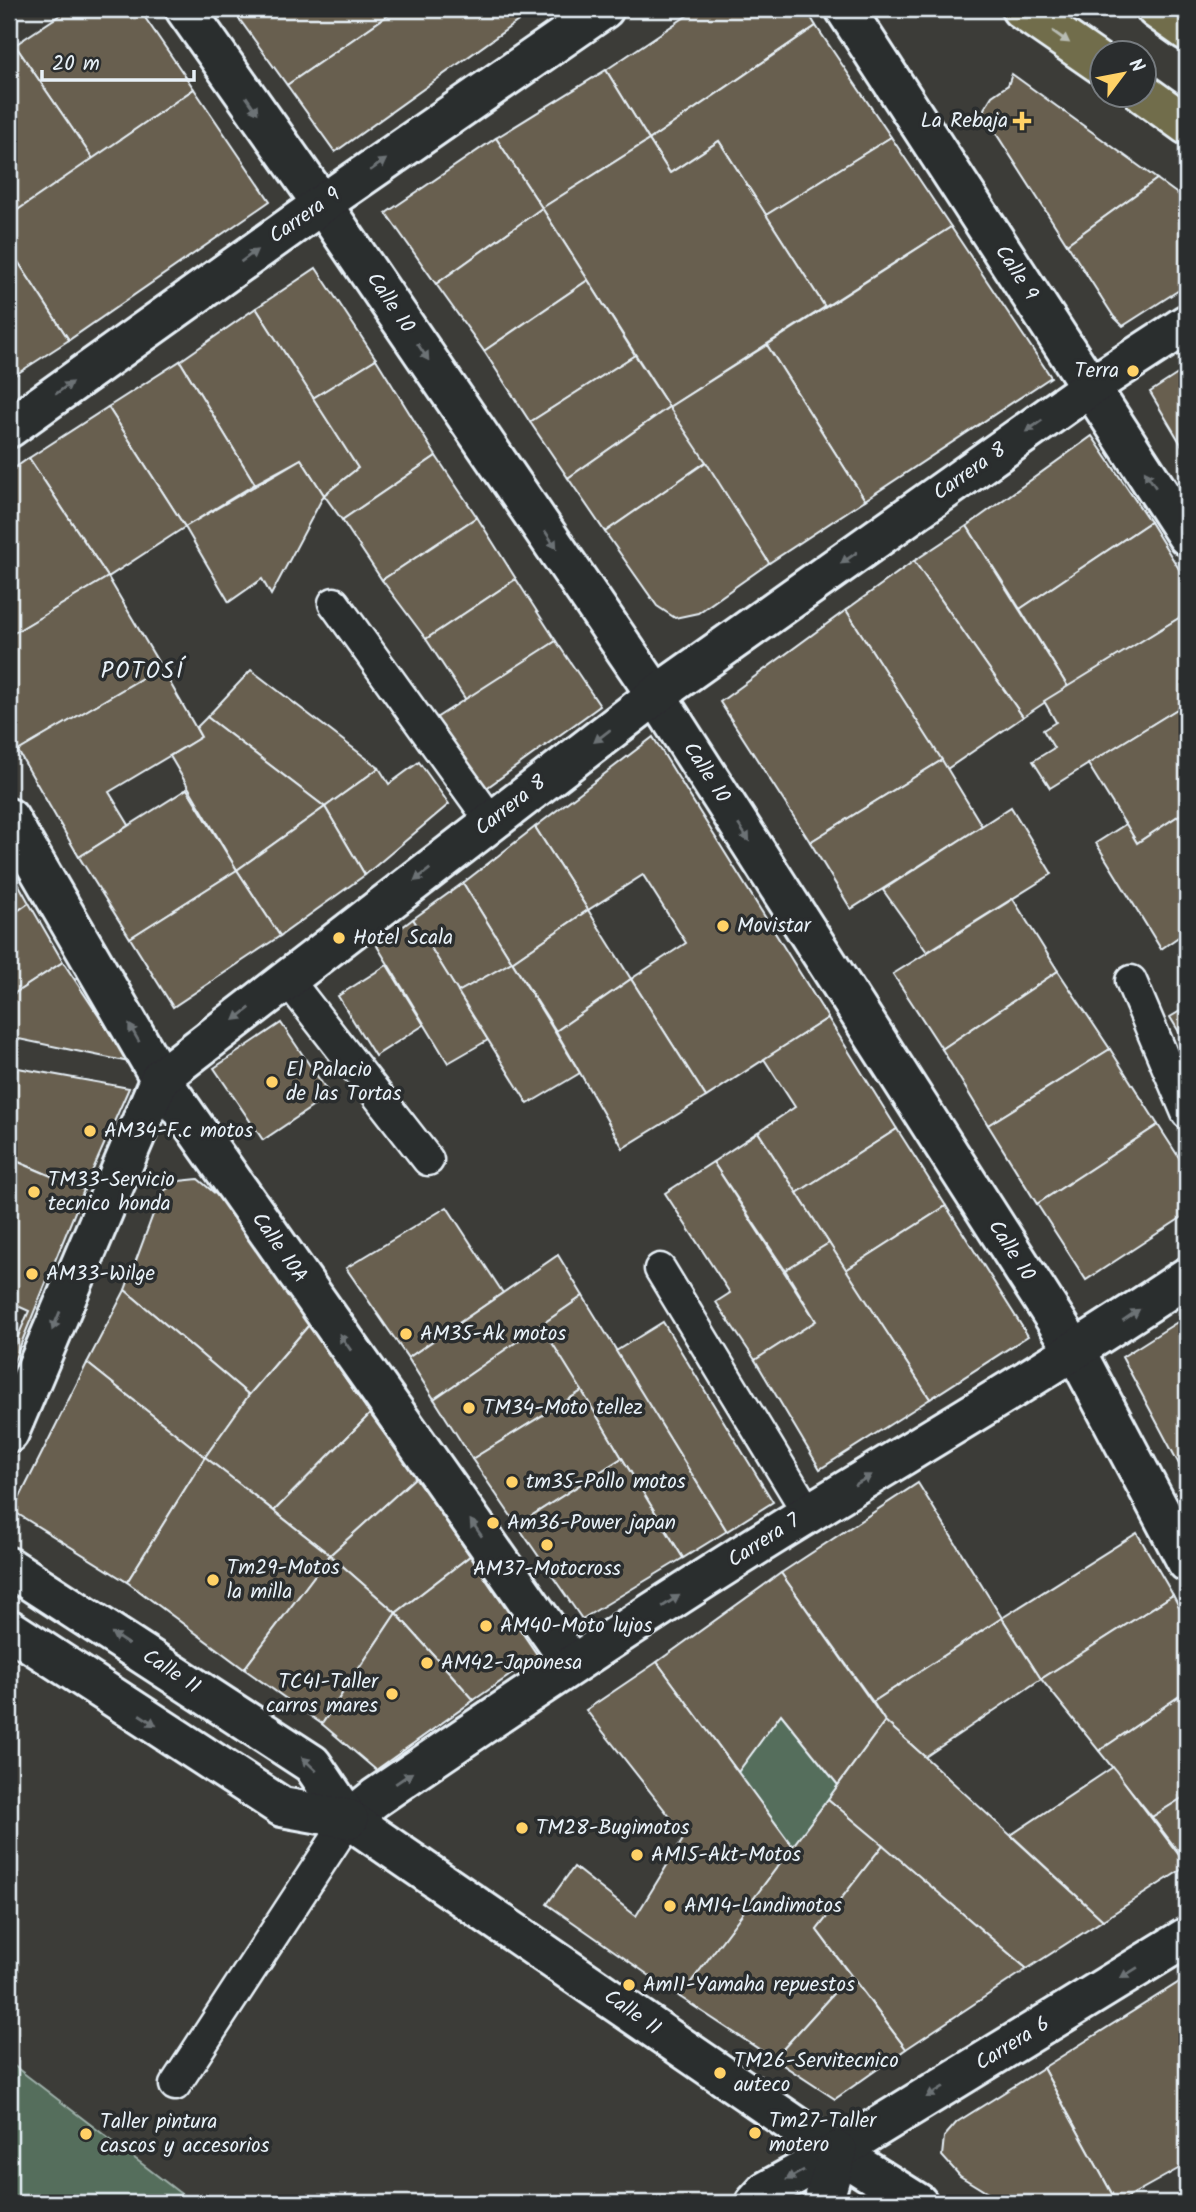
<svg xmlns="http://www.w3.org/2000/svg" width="1196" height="2212" font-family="Kalam,sans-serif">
	<rect width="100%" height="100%" fill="#3c3c38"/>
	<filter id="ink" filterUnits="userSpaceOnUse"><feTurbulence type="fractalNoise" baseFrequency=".0143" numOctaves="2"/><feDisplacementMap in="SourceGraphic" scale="14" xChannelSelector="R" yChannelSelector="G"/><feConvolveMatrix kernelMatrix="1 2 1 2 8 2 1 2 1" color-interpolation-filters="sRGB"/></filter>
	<g filter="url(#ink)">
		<g fill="#556e5c" stroke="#9eb0aa" stroke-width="2">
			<path d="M781 1714 838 1785 793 1847 738 1772Z"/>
			<path d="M9 2062 193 2203H9Z"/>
		</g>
		<g fill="#675f4f" stroke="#e8f1f8" stroke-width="2">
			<path d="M69 9H139L194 89 93 159 15 45Z"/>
			<path d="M232 9H397L287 85Z"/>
			<path d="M397 9H535L335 152 287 85Z"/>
			<path d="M697 9H806L816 26 649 140 606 70Z"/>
			<path d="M816 26 891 137 766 215 719 141 670 173 649 140Z"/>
			<path d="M15 45 93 159 9 216V50Z"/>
			<path d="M606 70 649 140 542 208 496 138Z"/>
			<path d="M1012 74 1157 179 1067 244 988 121 984 109 992 96 1008 85Z"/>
			<path d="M194 89 270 201 69 340 9 248V216Z"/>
			<path d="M891 137 951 227 825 307 766 215Z"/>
			<path d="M496 138 542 208 436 284 386 213Z"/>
			<path d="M649 140 670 173 719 141 825 307 669 407 542 208Z"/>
			<path d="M1157 179 1187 201V285L1123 326 1114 317 1067 244Z"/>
			<path d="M542 208 588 280 484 351 436 284Z"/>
			<path d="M951 227 1051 377 865 500 767 345Z"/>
			<path d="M9 248 69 340 9 379Z"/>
			<path d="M316 268 376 359 313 398 256 308Z"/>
			<path d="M588 280 635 355 530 422 484 351Z"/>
			<path d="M256 308 358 468 324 495 301 459 255 484 180 361Z"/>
			<path d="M767 345 865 500 769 563 669 407Z"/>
			<path d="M635 355 669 407 568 478 530 422Z"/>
			<path d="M376 359 436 456 342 520 324 495 358 468 313 398Z"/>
			<path d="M180 361 255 484 185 527 108 407Z"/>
			<path d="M1187 368V454L1150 392Z"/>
			<path d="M108 407 185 527 108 577 29 458Z"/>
			<path d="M669 407 706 462 605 532 568 478Z"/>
			<path d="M1092 436 1150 522 1020 609 967 526Z"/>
			<path d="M436 456 477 517 382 580 342 520Z"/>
			<path d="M29 458 108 577 9 636V472Z"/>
			<path d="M301 459 324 495 271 595 262 579 229 602 185 527Z"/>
			<path d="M706 462 769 563 698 613 675 618 657 606 605 532Z"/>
			<path d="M477 517 516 579 426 639 382 580Z"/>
			<path d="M1150 522 1187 582V613L1068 687 1020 609Z"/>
			<path d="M967 526 1068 687 1023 717 914 561Z"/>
			<path d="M914 561 1023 717 947 769 846 610Z"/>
			<path d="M108 577 161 667 18 751 9 735V636Z"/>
			<path d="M516 579 556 641 466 700 426 639Z"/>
			<path d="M846 610 942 760 810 842 720 702Z"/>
			<path d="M1187 613V703L1050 788 1033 761 1054 748 1043 730 1056 722 1044 701Z"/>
			<path d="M556 641 600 706 485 789 436 718Z"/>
			<path d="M161 667 201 737 109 792 129 825 79 857 18 751Z"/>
			<path d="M251 670 379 768 325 807 207 717Z"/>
			<path d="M1187 703V810L1137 843 1088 764Z"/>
			<path d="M207 717 325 807 237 870 170 756 201 737 196 728Z"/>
			<path d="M653 737 828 1018 706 1097 631 979 686 943 643 875 588 910 535 827Z"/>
			<path d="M942 760 982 826 851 909 810 842Z"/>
			<path d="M419 762 449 804 365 875 325 807 379 768 389 784Z"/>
			<path d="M187 789 237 870 130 938 79 857Z"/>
			<path d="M325 807 365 875 280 936 237 870Z"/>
			<path d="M1011 807 1052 874 927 952 883 890Z"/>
			<path d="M1187 810V931L1161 949 1096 843 1126 824 1137 843Z"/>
			<path d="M535 827 588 910 512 962 463 883Z"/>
			<path d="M9 867 29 903 9 917Z"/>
			<path d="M237 870 280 936 173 1007 130 938Z"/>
			<path d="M463 883 512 962 458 992 413 919Z"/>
			<path d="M1013 899 1058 971 942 1049 893 974Z"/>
			<path d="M29 903 63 962 9 997V917Z"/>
			<path d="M588 910 631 979 556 1031 512 962Z"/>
			<path d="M413 919 488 1040 448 1063 377 946Z"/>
			<path d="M63 962 129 1062 9 1037V997Z"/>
			<path d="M512 962 580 1073 528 1104 458 992Z"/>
			<path d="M387 965 424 1025 375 1056 338 996Z"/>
			<path d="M1058 971 1110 1049 988 1125 942 1049Z"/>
			<path d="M631 979 706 1097 623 1148 556 1031Z"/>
			<path d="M1187 1007V1045L1170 1017Z"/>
			<path d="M828 1018 897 1129 797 1193 758 1132 795 1107 764 1059Z"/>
			<path d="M281 1023 330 1095 263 1140 214 1068Z"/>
			<path d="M1110 1049 1158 1125 1037 1204 988 1125Z"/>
			<path d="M9 1066 18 1068 9 1085Z"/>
			<path d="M18 1068 129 1088 84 1190 9 1158V1085Z"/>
			<path d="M1158 1125 1187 1170V1214L1086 1280 1037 1204Z"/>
			<path d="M897 1129 946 1206 846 1270 797 1193Z"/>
			<path d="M758 1132 829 1243 785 1270 713 1162Z"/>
			<path d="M9 1158 84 1190 9 1373V1357L29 1311 9 1302Z"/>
			<path d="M713 1162 816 1321 755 1360 716 1302 730 1293 665 1193Z"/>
			<path d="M198 1179 218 1196 309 1325 249 1395 125 1290 161 1193 179 1181Z"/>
			<path d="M946 1206 1028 1336 930 1399 846 1270Z"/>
			<path d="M447 1207 503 1293 408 1358 346 1268Z"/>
			<path d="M829 1243 930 1399 820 1469 755 1360 816 1321 785 1270Z"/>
			<path d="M558 1255 583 1296 434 1399 408 1358Z"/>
			<path d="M125 1290 249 1395 205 1457 87 1363Z"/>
			<path d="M583 1296 727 1531 683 1558 541 1325Z"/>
			<path d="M1187 1316V1479L1122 1357Z"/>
			<path d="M663 1322 773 1502 727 1531 616 1351Z"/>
			<path d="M309 1325 370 1414 274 1511 205 1457 249 1395Z"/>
			<path d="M541 1325 582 1391 472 1459 434 1399Z"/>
			<path d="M87 1363 205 1457 127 1582 13 1511Z"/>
			<path d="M582 1391 622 1458 517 1525 472 1459Z"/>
			<path d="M370 1414 416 1477 330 1555 274 1511Z"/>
			<path d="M205 1457 330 1555 244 1669 127 1582Z"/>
			<path d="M622 1458 683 1558 582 1619 517 1525Z"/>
			<path d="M416 1477 470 1556 396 1613 330 1555Z"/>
			<path d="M918 1483 1002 1618 873 1702 781 1573Z"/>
			<path d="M1137 1533 1173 1595 1041 1679 1002 1618Z"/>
			<path d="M330 1555 396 1613 322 1724 244 1669Z"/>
			<path d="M470 1556 538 1656 474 1700 396 1613Z"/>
			<path d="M781 1573 885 1721 838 1785 781 1714 738 1772 657 1662Z"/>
			<path d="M1173 1595 1187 1622V1691L1099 1751 1041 1679Z"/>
			<path d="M396 1613 474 1700 376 1770 322 1724Z"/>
			<path d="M1002 1618 1041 1679 925 1757 885 1721 873 1702Z"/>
			<path d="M657 1662 793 1847 680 1997 547 1904 574 1867 636 1916 685 1836 586 1710Z"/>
			<path d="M1187 1691V1795L1152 1817 1099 1751Z"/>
			<path d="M885 1721 925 1757 1103 1920 1027 1969 828 1799Z"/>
			<path d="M1113 1767 1187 1866 1103 1920 1011 1835Z"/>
			<path d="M1187 1795V1863L1152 1817Z"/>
			<path d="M828 1799 883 1845 817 1930 850 1975 774 2059 680 1997Z"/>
			<path d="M883 1845 1027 1969 906 2049 817 1930Z"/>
			<path d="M850 1975 906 2049 835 2099 774 2059Z"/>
			<path d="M1181 1981 1187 1991V2164L1117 2203 1043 2068Z"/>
			<path d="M1043 2068 1117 2203H1004L960 2176 942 2156 944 2137 957 2122Z"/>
		</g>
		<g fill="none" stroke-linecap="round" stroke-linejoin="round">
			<g stroke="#e8f1f8" stroke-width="35">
				<g id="lane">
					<path d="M334 603 491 821"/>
					<path d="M287 979 428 1160"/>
					<path d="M1131 981 1187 1113"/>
					<path d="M660 1269 808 1513"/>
					<path d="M175 2085 349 1819"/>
				</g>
			</g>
			<g stroke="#e8f1f8" stroke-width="44">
				<g id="street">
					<path d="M185 9 322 204 656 695 1076 1352 1187 1562"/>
					<path d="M845 9 1187 536"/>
					<path d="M9 428 322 204 604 9"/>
					<path d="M9 818 160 1078 572 1664"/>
					<path d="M9 1433 160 1078 656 695 1090 387 1187 324"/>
					<path d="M349 1819 375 1798C518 1700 662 1603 809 1513 936 1435 1064 1360 1187 1277"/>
				</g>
			</g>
			<g stroke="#e8f1f8" stroke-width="44">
				<g id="secondary">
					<path d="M9 1567 312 1764 349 1819 805 2132 918 2203"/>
					<path d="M9 1629 282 1807 349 1819"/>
					<path d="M755 2203 766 2191 838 2151 1187 1937"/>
					<path d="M823 2203 838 2151"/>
				</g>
			</g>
			<g stroke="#e8f1f8" stroke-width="44">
				<g id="primary">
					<path d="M1021 9 1102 65"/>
					<path d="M1156 9 1187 31"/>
					<path d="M1144 94 1187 125"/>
				</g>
			</g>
			<use href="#lane" stroke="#2a2d2e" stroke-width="30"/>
			<use href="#street" stroke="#2a2d2e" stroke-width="38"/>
			<use href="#secondary" stroke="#2a2d2e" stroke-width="38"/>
			<use href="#primary" stroke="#716d4b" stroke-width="38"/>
		</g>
		<defs><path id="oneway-solid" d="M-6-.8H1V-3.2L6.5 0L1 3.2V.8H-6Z" transform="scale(1.75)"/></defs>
		<use fill="#b8bcb3" href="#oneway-solid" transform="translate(1061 37) rotate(35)"/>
		<g fill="#6c7275">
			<use href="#oneway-solid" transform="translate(252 105) rotate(55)"/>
			<use href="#oneway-solid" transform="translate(378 165) rotate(-35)"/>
			<use href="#oneway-solid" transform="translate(249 256) rotate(-36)"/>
			<use href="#oneway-solid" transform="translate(423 352) rotate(56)"/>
			<use href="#oneway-solid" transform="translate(64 388) rotate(-36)"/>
			<use href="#oneway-solid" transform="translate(1034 426) rotate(145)"/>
			<use href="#oneway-solid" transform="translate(1150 479) rotate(-123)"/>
			<use href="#oneway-solid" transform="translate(551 540) rotate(56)"/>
			<use href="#oneway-solid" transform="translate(849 558) rotate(145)"/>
			<use href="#oneway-solid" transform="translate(602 736) rotate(142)"/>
			<use href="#oneway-solid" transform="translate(744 833) rotate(57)"/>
			<use href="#oneway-solid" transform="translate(422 875) rotate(142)"/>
			<use href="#oneway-solid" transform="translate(242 1014) rotate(142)"/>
			<use href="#oneway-solid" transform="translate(134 1033) rotate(-120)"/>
			<use href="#oneway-solid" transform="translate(1131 1315) rotate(-34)"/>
			<use href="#oneway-solid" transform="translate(56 1321) rotate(113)"/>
			<use href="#oneway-solid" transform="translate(345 1342) rotate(-125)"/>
			<use href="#oneway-solid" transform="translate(863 1480) rotate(-31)"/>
			<use href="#oneway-solid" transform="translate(476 1528) rotate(-125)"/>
			<use href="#oneway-solid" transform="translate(671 1601) rotate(-33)"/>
			<use href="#oneway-solid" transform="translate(120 1639) rotate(-147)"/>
			<use href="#oneway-solid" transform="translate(148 1720) rotate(33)"/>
			<use href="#oneway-solid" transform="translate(309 1764) rotate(-137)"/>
			<use href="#oneway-solid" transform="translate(404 1778) rotate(-34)"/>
			<use href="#oneway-solid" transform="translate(1129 1973) rotate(148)"/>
			<use href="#oneway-solid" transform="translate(935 2092) rotate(148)"/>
			<use href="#oneway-solid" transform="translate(795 2175) rotate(151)"/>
		</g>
	</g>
	<g fill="#ffd166" stroke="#2a2d2e" stroke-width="2.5">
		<path d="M1018.5 110.5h7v7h7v7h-7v7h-7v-7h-7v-7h7z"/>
		<circle cx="1133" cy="371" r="7"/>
		<circle cx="723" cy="926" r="7"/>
		<circle cx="339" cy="938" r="7"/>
		<circle cx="272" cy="1082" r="7"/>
		<circle cx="90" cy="1131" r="7"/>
		<circle cx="34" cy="1192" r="7"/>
		<circle cx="32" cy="1274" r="7"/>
		<circle cx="406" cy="1334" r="7"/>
		<circle cx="469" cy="1408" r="7"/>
		<circle cx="512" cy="1482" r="7"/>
		<circle cx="493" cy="1523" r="7"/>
		<circle cx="547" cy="1545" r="7"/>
		<circle cx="213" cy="1580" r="7"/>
		<circle cx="486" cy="1626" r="7"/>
		<circle cx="427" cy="1663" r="7"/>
		<circle cx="392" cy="1694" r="7"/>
		<circle cx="522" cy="1828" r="7"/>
		<circle cx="637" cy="1855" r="7"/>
		<circle cx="670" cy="1906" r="7"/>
		<circle cx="629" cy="1985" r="7"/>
		<circle cx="720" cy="2073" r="7"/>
		<circle cx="755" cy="2133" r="7"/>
		<circle cx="86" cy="2134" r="7"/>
	</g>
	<g text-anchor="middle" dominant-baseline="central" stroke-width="7" stroke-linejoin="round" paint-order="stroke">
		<g font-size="21" fill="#e8f1f8" stroke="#2a2d2e" text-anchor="start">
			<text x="1008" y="121" text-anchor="end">La Rebaja</text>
			<text x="1119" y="371" text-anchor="end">Terra</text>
			<text x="737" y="926">Movistar</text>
			<text x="353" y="938">Hotel Scala</text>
			<text x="286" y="1070">El Palacio<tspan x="286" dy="24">de las Tortas</tspan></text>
			<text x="104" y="1131">AM34-F.c motos</text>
			<text x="48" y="1180">TM33-Servicio<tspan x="48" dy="24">tecnico honda</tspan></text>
			<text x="46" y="1274">AM33-Wilge</text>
			<text x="420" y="1334">AM35-Ak motos</text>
			<text x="483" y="1408">TM34-Moto tellez</text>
			<text x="526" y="1482">tm35-Pollo motos</text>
			<text x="507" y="1523">Am36-Power japan</text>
			<text x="227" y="1568">Tm29-Motos<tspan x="227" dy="24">la milla</tspan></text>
			<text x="547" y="1569" text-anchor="middle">AM37-Motocross</text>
			<text x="500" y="1626">AM40-Moto lujos</text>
			<text x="441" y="1663">AM42-Japonesa</text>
			<text x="378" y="1682" text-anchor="end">TC41-Taller<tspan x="378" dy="24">carros mares</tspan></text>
			<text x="536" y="1828">TM28-Bugimotos</text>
			<text x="651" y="1855">AM15-Akt-Motos</text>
			<text x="684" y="1906">AM14-Landimotos</text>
			<text x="643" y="1985">Am11-Yamaha repuestos</text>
			<text x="734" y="2061">TM26-Servitecnico<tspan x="734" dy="24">auteco</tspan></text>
			<text x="769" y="2121">Tm27-Taller<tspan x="769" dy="24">motero</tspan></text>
			<text x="100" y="2122">Taller pintura<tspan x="100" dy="24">cascos y accesorios</tspan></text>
		</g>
		<g font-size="21" fill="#e8f1f8" stroke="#2a2d2e">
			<text transform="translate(305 216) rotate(-35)">Carrera 9</text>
			<text transform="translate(1016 273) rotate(57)">Calle 9</text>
			<text transform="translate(390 303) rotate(56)">Calle 10</text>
			<text transform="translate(970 472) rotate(-35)">Carrera 8</text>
			<text transform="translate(706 773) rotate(57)">Calle 10</text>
			<text transform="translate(511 806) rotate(-38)">Carrera 8</text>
			<text transform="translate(279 1248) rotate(55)">Calle 10A</text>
			<text transform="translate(1011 1251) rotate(57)">Calle 10</text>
			<text transform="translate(764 1541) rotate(-33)">Carrera 7</text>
			<text transform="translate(171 1672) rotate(33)">Calle 11</text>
			<text transform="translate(632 2013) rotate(35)">Calle 11</text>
			<text transform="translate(1013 2044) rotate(-32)">Carrera 6</text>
		</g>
		<g font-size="23" letter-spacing="2" fill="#e8f1f8" stroke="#2a2d2e">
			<text x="143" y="672">POTOSÍ</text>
		</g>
	</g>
	<rect width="1196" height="2212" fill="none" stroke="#2a2d2e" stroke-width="35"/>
	<rect x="18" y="18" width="1161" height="2177" fill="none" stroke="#e8f1f8" stroke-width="2.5" filter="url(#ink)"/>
	<g transform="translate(1123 74) rotate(58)"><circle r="33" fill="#2a2d2e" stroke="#767b7f" stroke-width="2"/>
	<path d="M0-5L12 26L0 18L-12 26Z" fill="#ffd166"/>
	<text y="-10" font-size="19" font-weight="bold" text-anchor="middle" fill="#e8f1f8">N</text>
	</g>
	<path d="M42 70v10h152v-10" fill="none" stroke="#e8f1f8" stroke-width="3.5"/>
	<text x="52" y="70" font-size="21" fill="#e8f1f8" stroke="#2a2d2e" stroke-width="5" paint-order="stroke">20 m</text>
</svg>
